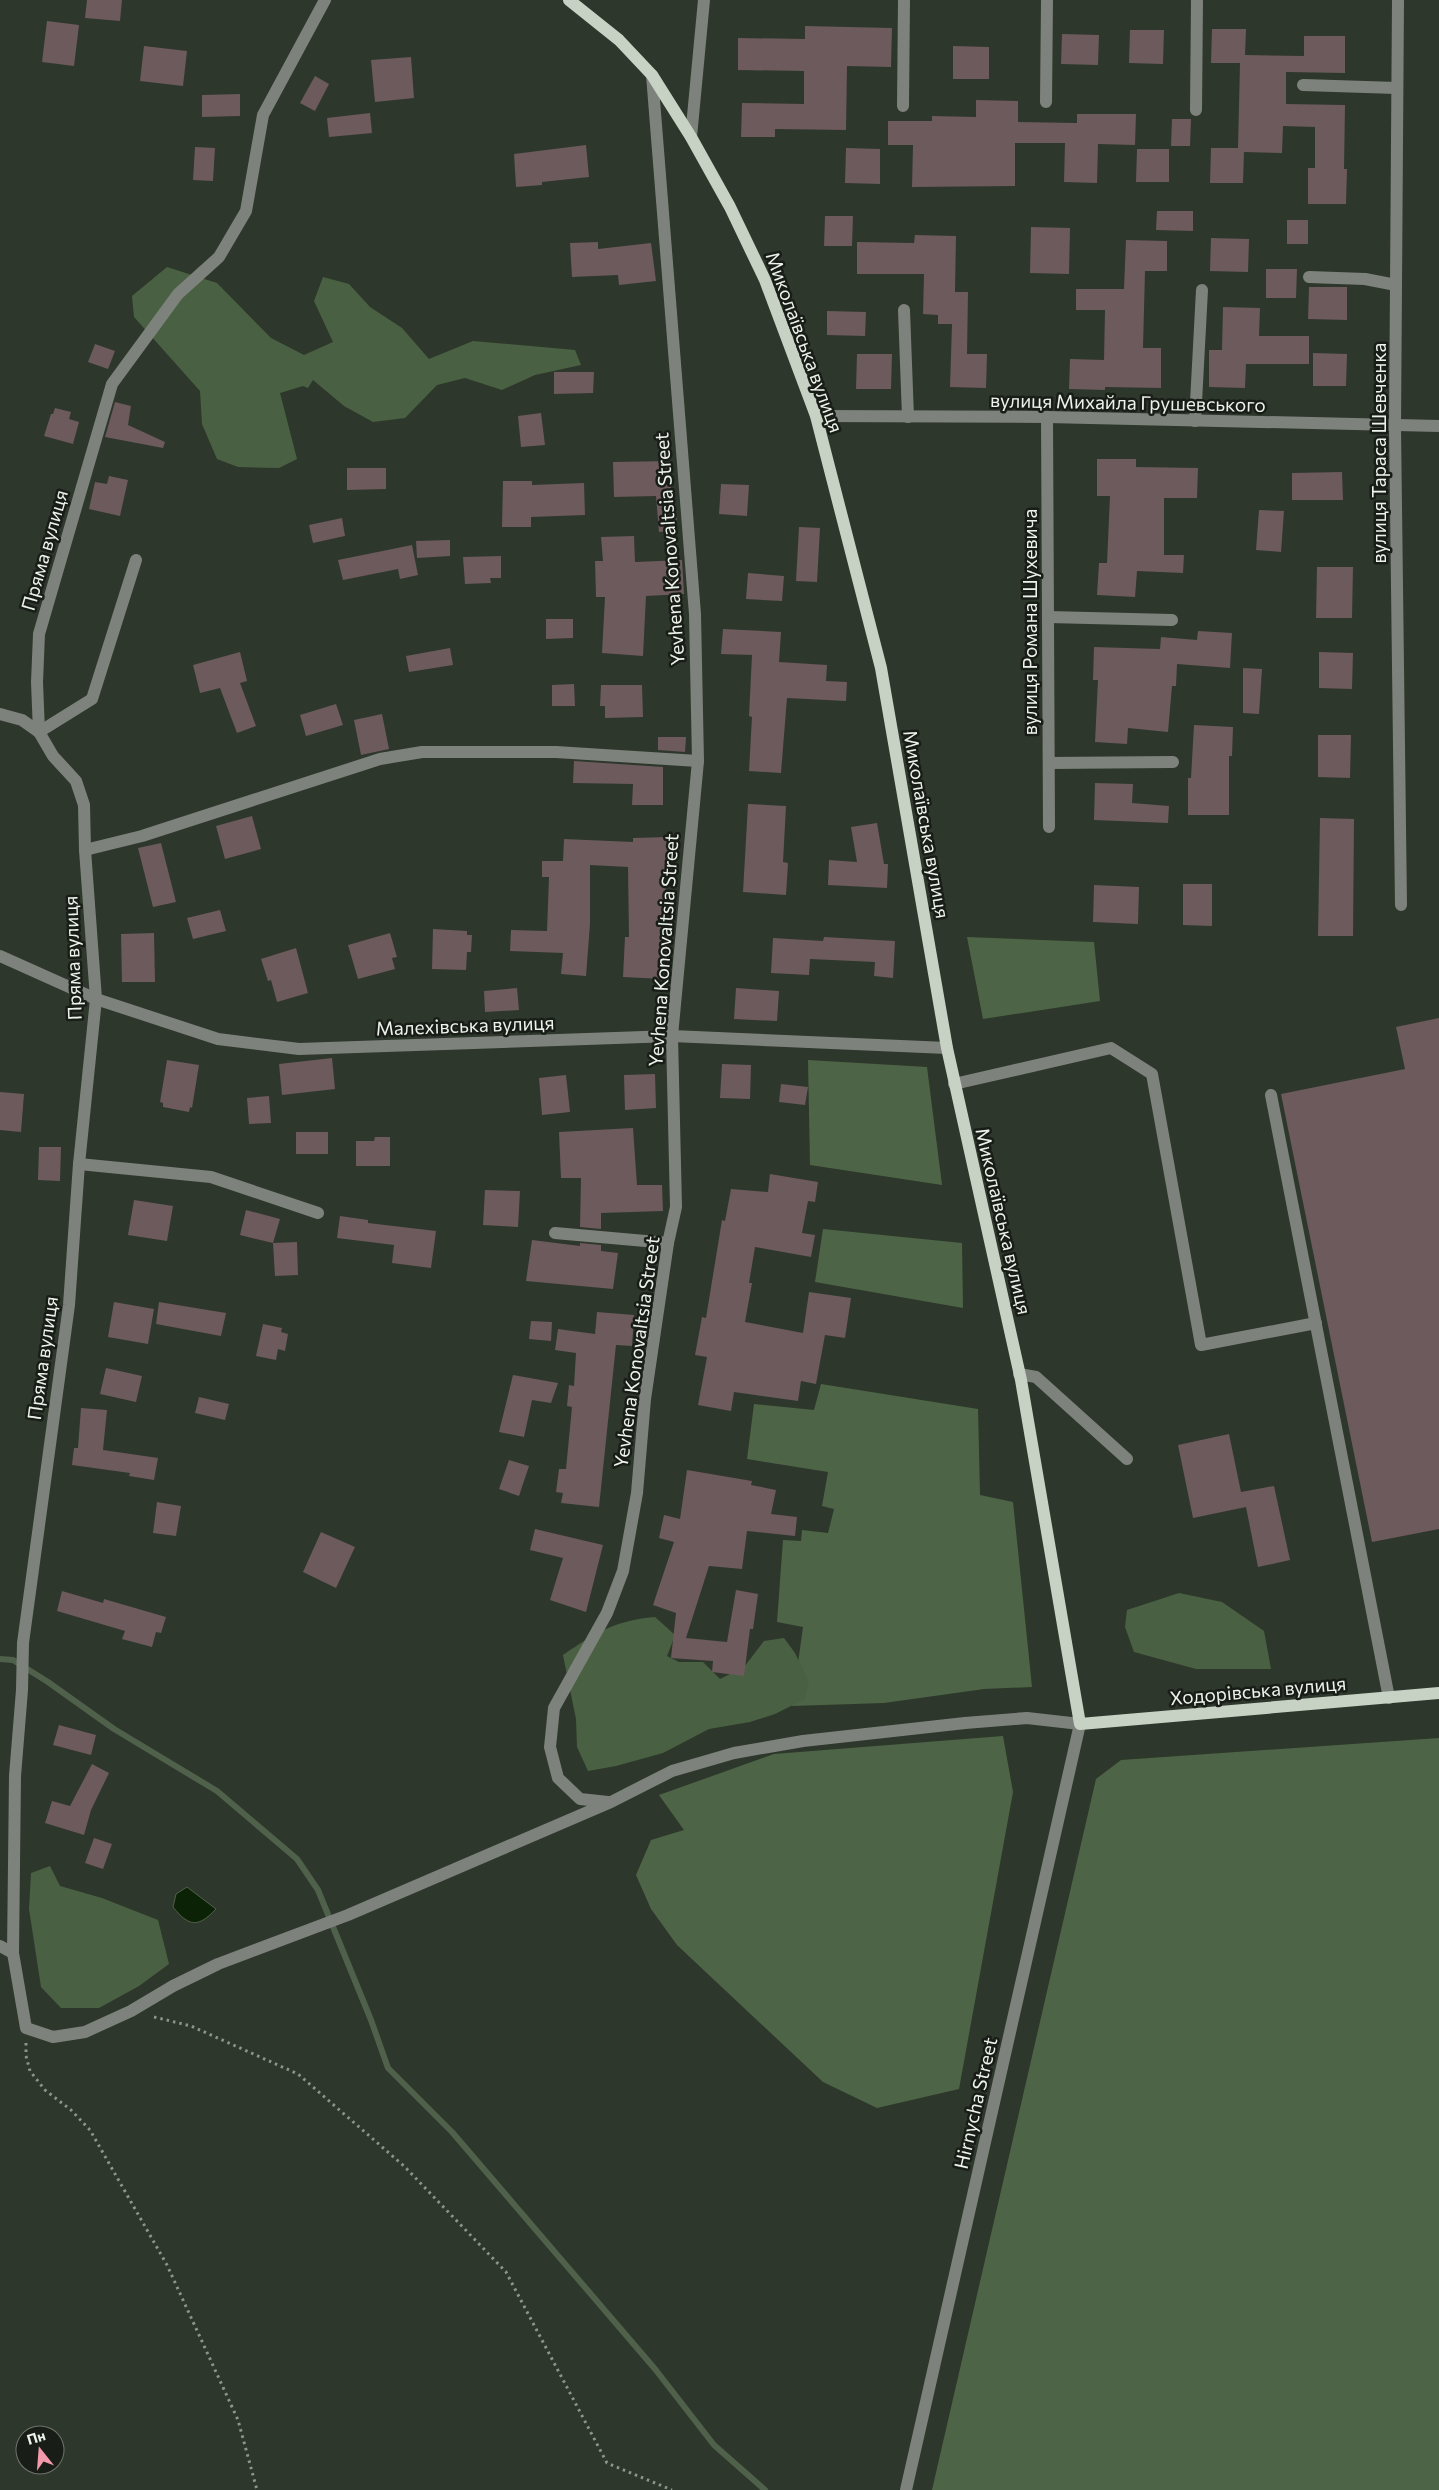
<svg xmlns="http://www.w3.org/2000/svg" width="1439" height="2490" font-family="Commissioner,sans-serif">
	<rect width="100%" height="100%" fill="#2e372b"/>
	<g fill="#4d6546">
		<path d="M967 937 1094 942 1100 1001 983 1019Z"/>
		<path d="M808 1060 927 1067 942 1185 810 1165Z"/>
		<path d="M823 1229 962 1243 963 1308 815 1282Z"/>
		<path d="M821 1384 978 1409 980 1495 1013 1502 1032 1687 984 1689 884 1703 792 1706 803 1627 777 1622 783 1540 801 1541 802 1530 828 1533 834 1509 822 1506 828 1472 747 1459 754 1404 814 1410Z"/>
		<path d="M1003 1736 1013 1792 959 2089 877 2108 823 2082 677 1945 651 1909 636 1875 651 1840 684 1830 659 1795 774 1754Z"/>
		<path d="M1439 1738V2490H932L1096 1779 1121 1760Z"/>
	</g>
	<g fill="#496142">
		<path d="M167 267 217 283 271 338 304 355 333 342 314 301 323 277 349 284 370 307 402 328 429 359 473 341 575 350 581 365 535 375 502 390 465 378 437 385 405 418 373 422 344 406 313 380 308 388 303 386 280 393 297 459 279 468 238 467 217 459 202 424 200 391 134 317 132 296Z"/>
		<path d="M1179 1593 1222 1602 1264 1631 1271 1669H1196L1134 1652 1125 1627 1127 1610Z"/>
		<path d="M655 1617 675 1635 667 1656 679 1662H703L720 1679 744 1667 764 1641 784 1638 795 1653 809 1682 805 1699 775 1714 750 1722 709 1729 663 1753 616 1766 588 1771 577 1747 576 1719 563 1655C597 1632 613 1621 655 1617Z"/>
		<path d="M50 1866 60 1886 102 1898 158 1920 169 1964 139 1986 99 2008H61L41 1987 29 1909 31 1873Z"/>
	</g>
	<path fill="#0c2206" stroke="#50614b" d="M187 1887 216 1909C198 1928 189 1927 173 1907L176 1894Z"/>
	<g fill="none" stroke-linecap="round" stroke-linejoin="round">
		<path stroke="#50614b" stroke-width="6" d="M0 1659 13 1660 48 1682 114 1729 217 1791 297 1859 318 1890 371 2020 388 2068 452 2132 655 2369 714 2445 765 2490"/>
	</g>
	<g fill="#6c5a5d">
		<path d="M87 0H122L120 21 85 18Z"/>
		<path d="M47 21 79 25 74 66 42 62Z"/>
		<path d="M805 26 892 28 891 67 847 66 846 130 775 129V137H741L742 103 804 104V71L738 70V38L805 39Z"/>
		<path d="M1212 29H1246L1245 55 1304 56V36H1345V73L1286 72V104L1345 105 1344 169H1347L1346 204H1308V168H1315V127L1283 126 1282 153 1244 152 1243 183H1210L1211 148H1238L1240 63H1211Z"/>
		<path d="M1130 30H1164L1163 64 1129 63Z"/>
		<path d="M1062 34 1099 35 1098 65 1061 64Z"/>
		<path d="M144 46 187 51 183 86 140 81Z"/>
		<path d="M953 46 989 47V79H953Z"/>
		<path d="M411 57 414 98 375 102 371 60Z"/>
		<path d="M315 76 329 84 315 111 300 103Z"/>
		<path d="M240 94V116L202 117V95Z"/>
		<path d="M976 100 1018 101V122L1077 123V114H1136L1135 145 1098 144 1097 183 1064 182 1065 143H1015V186L912 187 913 145H888V121H932V116L976 117Z"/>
		<path d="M370 113 372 133 329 137 327 118Z"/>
		<path d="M1172 119H1191L1190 146H1171Z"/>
		<path d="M586 145 589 177 542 182V185L516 187 514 154Z"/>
		<path d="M195 147 215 148 213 181 193 180Z"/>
		<path d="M846 148 880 149V184L845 183Z"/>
		<path d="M1137 149H1169V182H1136Z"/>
		<path d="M1157 211H1193V231L1156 230Z"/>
		<path d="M825 216H853L852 246H824Z"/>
		<rect x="1287" y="220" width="21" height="24"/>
		<path d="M1031 227 1070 228 1069 274 1030 273Z"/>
		<path d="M915 235 956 236 955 292H968L967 354H987L986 388 950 387 952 324H938V315L923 314 924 274H857V242L914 243Z"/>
		<path d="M1211 238 1249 239 1248 272 1210 271Z"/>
		<path d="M1126 240 1167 241V271H1145L1143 348H1161V388L1105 387V390L1069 389 1070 359 1104 360 1105 310H1076V289H1124Z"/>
		<path d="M598 242V249L651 243 656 281 619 285 618 275 572 277 570 243Z"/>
		<path d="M1266 269H1297L1296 298H1266Z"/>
		<path d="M1309 287H1347V320L1308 319Z"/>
		<path d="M1223 307 1260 308 1259 336H1309V364H1246L1245 388 1209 387V350H1222Z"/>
		<path d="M827 311 866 312 865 336 827 335Z"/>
		<path d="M95 344 115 351 108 369 88 362Z"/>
		<path d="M1313 353 1347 354 1346 386H1313Z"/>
		<path d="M857 354H892L891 389H856Z"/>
		<path d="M554 372H594L593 393 554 394Z"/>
		<path d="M115 402 131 406 128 425 165 442 163 448 105 437Z"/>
		<path d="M55 408 71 412 69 419 79 422 73 444 44 436 51 414H53Z"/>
		<path d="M541 413 545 445 521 447 518 416Z"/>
		<path d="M1097 459H1136V467L1198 468 1197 498H1164V555H1184L1183 573 1137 571 1135 597 1097 595 1099 563H1107L1110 496H1097Z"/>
		<path d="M670 461 671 491H674L677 521 672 522V531L659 532 656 496 614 497 613 462Z"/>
		<path d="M347 468H386V489L347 490Z"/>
		<path d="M1342 472 1343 500H1292V473Z"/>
		<path d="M109 476 128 480 120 516 89 509 95 482 107 484Z"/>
		<path d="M503 481H532V485L584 483 585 515 531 517V527H502Z"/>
		<path d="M721 484 749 485 747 516 719 514Z"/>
		<path d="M1259 510 1284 511 1281 552 1256 550Z"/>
		<path d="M342 518 345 536 313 543 309 525Z"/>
		<path d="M799 527 820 528 817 582 796 581Z"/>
		<path d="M634 536 635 562 682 560 684 594 646 596 643 656 602 653 605 597H596L595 561H603L601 537Z"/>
		<path d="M450 540V556L417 558 416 541Z"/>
		<path d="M412 545 418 575 400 579 398 569 343 580 338 560Z"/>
		<path d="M501 556V578H490L491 583 465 584 463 557Z"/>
		<path d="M1317 567H1353L1352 618H1316Z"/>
		<path d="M748 573 784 576 782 601 746 599Z"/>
		<path d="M546 619H573V638L546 639Z"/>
		<path d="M723 629 781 632 779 662 827 665 826 681 847 682 846 701 787 698 781 773 749 771 752 717 749 716 752 655 721 654Z"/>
		<path d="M1198 631 1232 633 1230 668 1177 664 1176 686H1172L1168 732 1128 728 1127 744 1095 742 1098 680H1093L1094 647 1160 649 1161 637 1197 640Z"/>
		<path d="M450 648 453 665 409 672 406 656Z"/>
		<path d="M240 652 247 681 240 683 256 726 237 733 220 688 200 693 193 665Z"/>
		<path d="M1319 652 1353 653 1352 689 1319 688Z"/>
		<path d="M1243 668 1262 669 1259 714 1243 713Z"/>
		<path d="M574 684 575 706H552V685Z"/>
		<path d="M601 685H642L643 717 605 718V706H600Z"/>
		<path d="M336 704 343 725 306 736 300 715Z"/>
		<path d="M382 714 389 749 361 755 354 720Z"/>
		<path d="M1194 725 1233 727 1232 756H1229V815H1188V778H1191Z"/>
		<path d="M1318 735H1351L1350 778 1318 777Z"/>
		<path d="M658 737H686L685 752 658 750Z"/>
		<path d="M574 761 663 767V805H632L633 784 573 783Z"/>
		<path d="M1095 783 1133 784 1132 803 1169 806 1168 823 1094 820Z"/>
		<path d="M748 804 786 806 783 862 788 863 786 895 743 892Z"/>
		<path d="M252 816 261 849 225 859 216 826Z"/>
		<path d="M1320 818 1354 819 1353 936H1318Z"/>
		<path d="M877 823 884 864H888L887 888 828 885 829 860 857 862 851 827Z"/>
		<path d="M668 837 670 862H665L666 917 663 979 623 977 625 937H629L628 867 590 865V924L586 976 561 974 563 953 510 951 511 930 547 931 549 877H542V861H563L564 839 633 842V838Z"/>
		<path d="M161 843 176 902 153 907 138 848Z"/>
		<path d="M1183 884H1212V926L1183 925Z"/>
		<path d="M1094 885 1139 887 1138 924 1093 922Z"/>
		<path d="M220 910 226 931 193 939 187 918Z"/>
		<path d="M433 929 467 931V935H472L471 952H467L466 970 432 969Z"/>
		<path d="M154 933 155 982H122L121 934Z"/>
		<path d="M390 933 397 957 392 958 395 969 358 979 348 945Z"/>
		<path d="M824 937 895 941 893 978 874 976 875 962 810 959 809 975 771 973 773 938 823 941Z"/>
		<path d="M296 948 308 993 277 1002 271 980 268 981 261 959Z"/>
		<path d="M517 988 519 1010 485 1012 484 991Z"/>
		<path d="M736 988 779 991 777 1021 734 1019Z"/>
		<path d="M1439 1018V1529L1372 1542 1281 1094 1405 1069 1396 1027Z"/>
		<path d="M332 1058 335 1089 282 1095 279 1064Z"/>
		<path d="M167 1060 199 1065 192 1108 190 1107 189 1112 163 1107V1103L160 1102Z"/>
		<path d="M722 1064 751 1065 750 1099 720 1098Z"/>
		<path d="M655 1074 656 1108 625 1110 624 1075Z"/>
		<path d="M566 1075 570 1112 542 1115 539 1078Z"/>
		<path d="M781 1084 808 1087 805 1105 779 1102Z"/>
		<path d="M0 1092 24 1094 21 1132 0 1130Z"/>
		<path d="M269 1096 271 1123 249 1124 247 1098Z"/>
		<path d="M633 1128 637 1185H662L663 1211 601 1213V1229L580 1227 581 1178H561L559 1132Z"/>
		<rect x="296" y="1132" width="32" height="22"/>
		<path d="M375 1137H390V1166H356V1141H374Z"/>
		<path d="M39 1147H61L60 1181 38 1180Z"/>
		<path d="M770 1174 818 1182 815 1202 808 1201 802 1233 815 1235 811 1257 755 1247 749 1283H752L745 1322 803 1333 809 1292 851 1298 845 1338 825 1335 816 1384 801 1381 798 1401 734 1392 731 1411 698 1405 707 1357 695 1355 702 1317 706 1318 722 1220 725 1221 731 1189 768 1192Z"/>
		<path d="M485 1190 520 1191 518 1227 483 1225Z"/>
		<path d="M134 1200 173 1206 167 1241 128 1235Z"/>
		<path d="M246 1210 280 1219 273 1243 240 1235Z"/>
		<path d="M340 1216 368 1220V1223L436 1231 431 1268 392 1263 394 1245 337 1238Z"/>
		<path d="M532 1240 580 1246V1243L601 1245V1251L618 1253 613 1289 526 1281Z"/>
		<path d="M297 1242 298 1275 275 1276 273 1243Z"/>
		<path d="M114 1302 154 1309 148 1344 108 1337Z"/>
		<path d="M159 1302 226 1313 221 1336 156 1324Z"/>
		<path d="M597 1312 634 1315 632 1346 616 1345 599 1507 561 1503 563 1493 556 1492 559 1469H566L572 1407 567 1406 569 1385 574 1386 576 1353 555 1350 558 1329 595 1334Z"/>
		<path d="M531 1321 552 1322 551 1341 529 1339Z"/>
		<path d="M263 1324 282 1328 281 1332 288 1334 285 1351 278 1349 276 1360 256 1356Z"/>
		<path d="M106 1368 142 1376 136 1402 100 1394Z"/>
		<path d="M513 1375 558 1383 551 1403 532 1400 524 1437 499 1432Z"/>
		<path d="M199 1397 229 1404 225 1420 195 1413Z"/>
		<path d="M81 1408 107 1410 103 1450 158 1458 154 1480 129 1476 130 1473 72 1465 74 1448H78Z"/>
		<path d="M1229 1434 1241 1492 1274 1486 1290 1560 1258 1567 1246 1507 1193 1518 1178 1445Z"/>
		<path d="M509 1460 529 1466 519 1496 499 1489Z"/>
		<path d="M687 1470 752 1481 751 1485 776 1490 771 1514 797 1517 795 1536 747 1531 742 1569 709 1566 686 1638 727 1642 736 1590 758 1594 753 1629H750L744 1676 712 1672 713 1661 671 1658 676 1613 653 1605 674 1542 659 1538 664 1515 680 1519Z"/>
		<path d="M157 1502 181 1506 176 1536 153 1533Z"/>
		<path d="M535 1529 603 1545 586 1612 550 1600 563 1558 530 1550Z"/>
		<path d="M321 1532 355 1547 336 1588 303 1572Z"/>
		<path d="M62 1591 103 1603 104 1599 166 1617 161 1633 156 1632 152 1647 122 1639 125 1631 57 1611Z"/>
		<path d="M59 1725 96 1735 91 1755 53 1745Z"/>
		<path d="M92 1764 109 1773 91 1810 84 1835 45 1823 52 1801 70 1806Z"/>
		<path d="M94 1838 112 1844 103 1869 85 1863Z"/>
	</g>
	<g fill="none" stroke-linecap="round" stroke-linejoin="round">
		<g stroke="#8d948a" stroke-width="3" stroke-dasharray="2.5 4" stroke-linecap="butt">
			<path d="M154 2017 191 2026 298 2074 404 2166 506 2272 607 2463 672 2490"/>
			<path d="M26 2043V2056L30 2071 45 2090 71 2110 90 2130 167 2265 238 2420 257 2490"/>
		</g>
		<g stroke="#7e827c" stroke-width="12">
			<path d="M325 0 263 115 246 211 219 257 178 294 112 384 39 634 37 682 39 732 53 756 76 781 84 805 85 850 96 999 79 1164 69 1305 23 1643 22 1690 15 1776 13 1953 26 2028 53 2037 85 2032 131 2011 173 1986 218 1964 348 1915 611 1802 672 1771 734 1753 803 1741 965 1723 1027 1718 1080 1724 906 2490"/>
			<path d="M1398 0 1395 427 1401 905"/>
			<path d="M1303 85 1397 88"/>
			<path d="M1046 102 1047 0"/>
			<path d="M903 106 904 0"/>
			<path d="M1196 110 1197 0"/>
			<path d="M691 137 704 0"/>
			<path d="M1309 277 1365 279 1396 285"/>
			<path d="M904 310 908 417"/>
			<path d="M816 416 1047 417 1439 426"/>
			<path d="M1047 417 1049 827"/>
			<path d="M1195 421 1202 290"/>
			<path d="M1048 617 1172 620"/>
			<path d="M0 714 22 720 39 732 92 699 136 560"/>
			<path d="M1049 763 1173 762"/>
			<path d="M85 850 142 836 380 759 422 752H556L698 761"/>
			<path d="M0 956 96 999 218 1039 299 1049 672 1036 947 1048"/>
			<path d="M954 1084 1111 1048 1152 1074 1201 1345 1316 1323"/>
			<path d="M1271 1095 1389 1698"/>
			<path d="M79 1164 211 1177 318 1213"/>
			<path d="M555 1233 668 1243"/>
			<path d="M1019 1374 1036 1377 1127 1459"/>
			<path d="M608 1802 580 1799 558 1778 550 1747 554 1708 607 1613 623 1571 637 1493 645 1399 668 1243 676 1207 672 1036 698 761 695 614 652 75"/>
			<path d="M0 1946 13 1953"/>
		</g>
		<path stroke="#c7d1c4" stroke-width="12" d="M569 0 619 40 652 75 691 137 730 207 765 280 816 416 881 668 947 1048 1021 1380 1080 1724 1439 1693"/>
	</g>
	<g text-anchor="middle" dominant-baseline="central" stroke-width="5" stroke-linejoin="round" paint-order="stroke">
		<g font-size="19" fill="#edf3eb" stroke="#191d17">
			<text transform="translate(805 342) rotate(70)">Миколаївська вулиця</text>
			<text transform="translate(1128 402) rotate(1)">вулиця Михайла Грушевського</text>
			<text transform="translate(1378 453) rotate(-90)">вулиця Тараса Шевченка</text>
			<text transform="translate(669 549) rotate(-94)">Yevhena Konovaltsia Street</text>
			<text transform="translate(44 550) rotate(-74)">Пряма вулиця</text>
			<text transform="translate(1029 622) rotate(-90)">вулиця Романа Шухевича</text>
			<text transform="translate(927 824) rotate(80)">Миколаївська вулиця</text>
			<text transform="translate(663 950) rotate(-86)">Yevhena Konovaltsia Street</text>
			<text transform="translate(72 958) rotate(-92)">Пряма вулиця</text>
			<text transform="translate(465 1025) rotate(-2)">Малехівська вулиця</text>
			<text transform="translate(1004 1221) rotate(77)">Миколаївська вулиця</text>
			<text transform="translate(636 1352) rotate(-82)">Yevhena Konovaltsia Street</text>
			<text transform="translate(42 1358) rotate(-82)">Пряма вулиця</text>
			<text transform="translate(1258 1690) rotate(-5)">Ходорівська вулиця</text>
			<text transform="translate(975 2103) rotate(-77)">Hirnycha Street</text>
		</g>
	</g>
	<g transform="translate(40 2450) rotate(343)"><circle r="24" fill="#191d17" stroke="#6e736c"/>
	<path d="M0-4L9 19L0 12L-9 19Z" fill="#f39aac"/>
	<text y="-8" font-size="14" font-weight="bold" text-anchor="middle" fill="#edf3eb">Пн</text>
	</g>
</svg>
